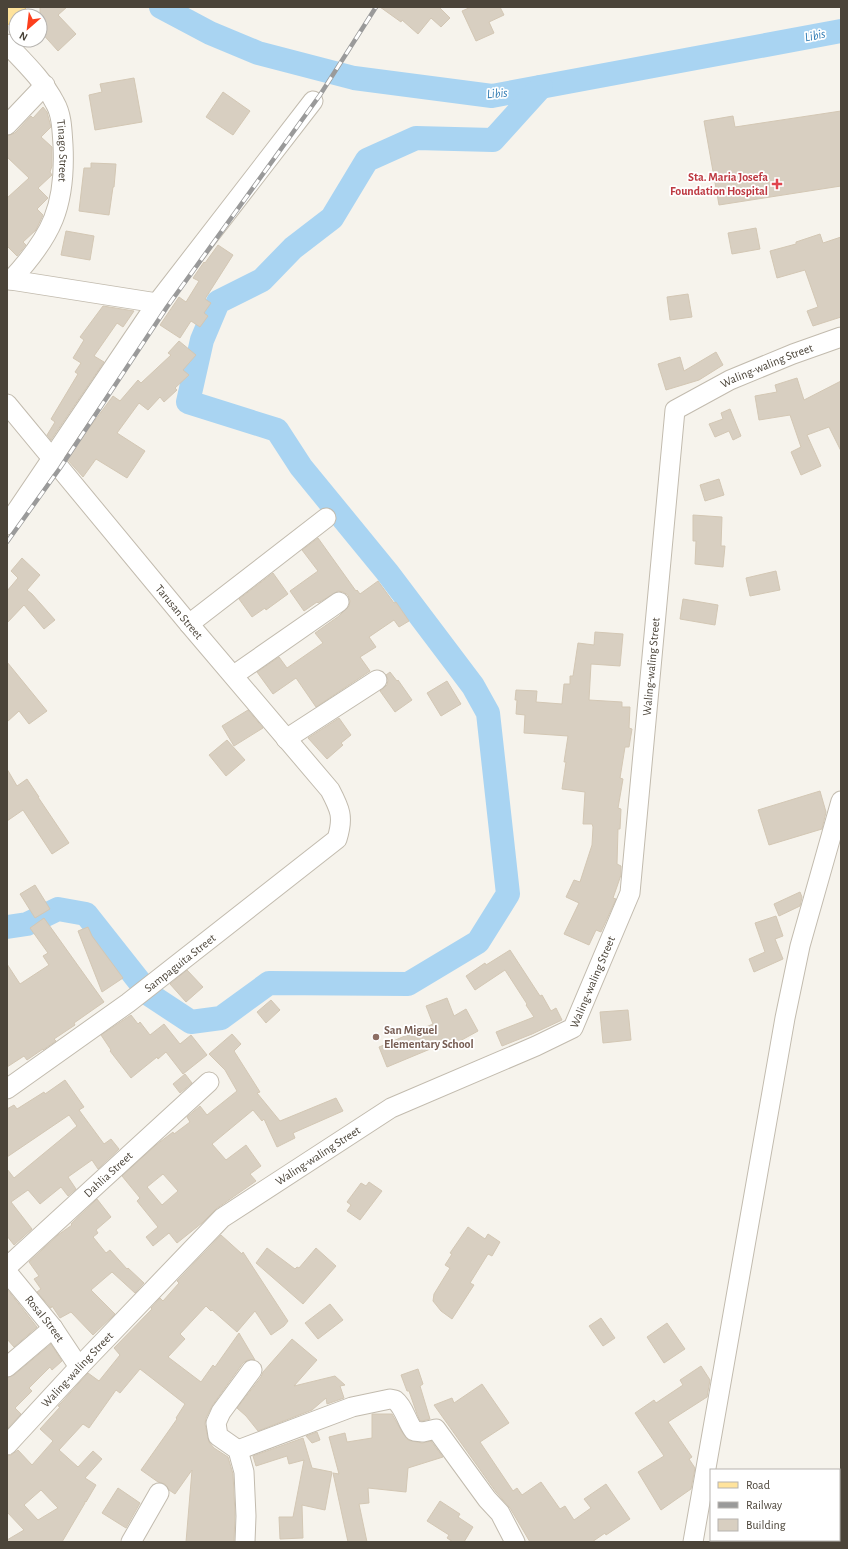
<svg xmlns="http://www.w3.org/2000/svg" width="848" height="1549" font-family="'Alegreya Sans',sans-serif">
	<rect width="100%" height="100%" fill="#f6f3ec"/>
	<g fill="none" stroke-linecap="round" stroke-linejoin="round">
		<g stroke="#a9d4f2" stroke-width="24">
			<path d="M161 7 210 33 258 53 354 78 492 96 841 31"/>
			<path d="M7 927 27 924 58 909 86 914 150 995 191 1022 221 1018 269 983 408 984 478 942 508 894 488 713 473 686 387 572 301 467 277 430 188 402 202 340 218 302 262 280 293 248 332 218 367 160 416 138 493 140 541 87"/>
		</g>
	</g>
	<g fill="#d8cfc1" stroke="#d3c7b4" fill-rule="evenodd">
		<path d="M40 7H67L58 15 76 34 58 51 40 31Z"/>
		<path d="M380 7H441L440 8 450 18 441 27 431 18 418 34 402 20 401 22Z"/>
		<path d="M471 7H500L504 15 489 22 494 33 476 41 462 11Z"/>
		<path d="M134 78 142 122 95 130 89 95 102 92 100 84Z"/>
		<path d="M223 92 250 111 233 135 206 117Z"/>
		<path d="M43 107 47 112 51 127 41 137 52 147V166L50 172 52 175 38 188 48 198 37 209 43 215 36 230 23 242 26 245 17 256 7 246V198L29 178 7 157V136L15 133 31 116 33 118Z"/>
		<path d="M841 111V186L719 205 704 121 733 116 735 127Z"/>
		<path d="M91 163 116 164 114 187H113L109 215 79 211 84 168H91Z"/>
		<path d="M756 228 760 249 732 254 728 233Z"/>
		<path d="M66 231 94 236 90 260 61 255Z"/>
		<path d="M820 234 823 243 841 237V317L813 326 807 311 818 307 805 270 777 278 770 251 796 244V242Z"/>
		<path d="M218 245 233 255 205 299 211 303 204 313 208 316 200 327 191 321 180 338 160 325 179 297 186 302 199 281 193 278 204 262 205 263Z"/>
		<path d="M688 294 692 317 670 320 667 297Z"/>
		<path d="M103 306 134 311 123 327 117 323 94 356 104 362 51 440 47 435 55 422 51 419 78 374 75 372 81 363 73 358 84 340 80 337Z"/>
		<path d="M179 341 196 355 183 370 189 375 175 388 177 390 164 402 160 397 148 410 139 403 117 433 145 451 127 478 96 459 83 477 67 459 71 453 70 452 76 442 78 443 113 396 120 401 138 380 141 383 171 355 168 353Z"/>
		<path d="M716 352 723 365 699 380 666 390 658 364 680 357 684 371Z"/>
		<path d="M797 378 804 400 841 381V451L829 427 807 435 821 466 801 475 791 452 801 447 790 415 759 420 755 396 777 392 775 385Z"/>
		<path d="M730 409 741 436 733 440 729 431 715 437 709 424 723 419 721 413Z"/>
		<path d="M719 479 724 495 705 501 700 485Z"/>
		<path d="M693 515 722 517 721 546H725L723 567 695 564 696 541H693Z"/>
		<path d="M318 538 356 591 357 590 360 594 378 581 394 603 396 602 409 621 399 627 394 620 369 637 376 647 360 657 370 671 316 707 296 678 273 694 257 672 279 657 287 668 323 643 315 633 339 616 349 606 350 601 348 595 343 592 338 591 318 603 317 602 304 611 290 591 318 571 302 550Z"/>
		<path d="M22 558 40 575 27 590 32 594 55 620 44 629 24 605 7 623V591L18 578 11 571Z"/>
		<path d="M776 571 780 590 750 596 746 578Z"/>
		<path d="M273 573 288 594 266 610 265 608 252 617 239 599Z"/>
		<path d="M683 599 718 605 715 625 680 619Z"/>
		<path d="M595 632 623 634 620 666 591 664 589 700 622 702V707H630L629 728 632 729 629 747H625L620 778 623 779 618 808 621 809 620 829H618L617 864 621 866V875L613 898 616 899 601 932 596 930 589 945 564 934 579 903 566 897 574 880 580 882 592 845 593 827 592 824H583L585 792 562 789 566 762H564L568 736 524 733 525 715 516 714 517 700H515L516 690 537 691 536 702 562 704 564 684H570V676H573L578 643 594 645Z"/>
		<path d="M7 662 47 711 29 724 19 711 7 722Z"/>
		<path d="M390 672 397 681 398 680 412 700 395 712 380 691 387 685 388 680 386 675Z"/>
		<path d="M447 681 461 704 441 716 427 693Z"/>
		<path d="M248 710 263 728 234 746 222 726Z"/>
		<path d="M339 718 351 735 341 743 343 745 327 759 308 738Z"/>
		<path d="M227 740 245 760 226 776 209 755Z"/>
		<path d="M7 769 17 786 27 779 39 797H38L69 843 52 854 23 810 7 821Z"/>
		<path d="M820 791 826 812 822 829 769 845 758 810Z"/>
		<path d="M35 885 50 909 35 918 20 894Z"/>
		<path d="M800 892 802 897 800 906 779 916 774 904Z"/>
		<path d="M776 916 783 936 775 939 783 959 754 972 749 959 765 952 755 923Z"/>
		<path d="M44 918 104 1002 74 1023 75 1025 54 1039 56 1041 43 1050V1049L27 1060 24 1056 7 1067V964L20 984 49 965 43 956 48 953 30 928Z"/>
		<path d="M88 927 92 936 123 978 102 992 78 931Z"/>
		<path d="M510 950 540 996 542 995 551 1011 556 1008 562 1020 532 1034 502 1046 496 1032 534 1017 526 1005 527 1004 505 970 475 990 466 976 485 963 486 965Z"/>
		<path d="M187 970 203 987 186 1002 170 984Z"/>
		<path d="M447 998 454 1016 466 1009 478 1031 449 1047 447 1042 387 1067 379 1047 433 1024 426 1006Z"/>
		<path d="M271 1000 280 1010 266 1023 257 1012Z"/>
		<path d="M628 1010 631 1040 603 1043 600 1012Z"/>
		<path d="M131 1015 138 1024 140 1022 150 1035 164 1024 180 1044 191 1035 207 1055 183 1074 166 1052 158 1059 157 1057 131 1078 110 1051 111 1050 101 1035Z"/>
		<path d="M232 1034 241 1044 234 1051 260 1092 257 1093 280 1121 336 1098 343 1111 293 1133 295 1138 277 1147 264 1119 262 1121 253 1110 212 1144 226 1160 246 1145 261 1166 250 1174 256 1181 216 1209 202 1223 177 1243 169 1233 153 1246 146 1237 158 1227 137 1201 140 1198 122 1176 156 1145 173 1132 174 1134 190 1122 187 1117 200 1106 207 1115 237 1091 225 1070 209 1054ZM163 1174 178 1191 162 1205 147 1187Z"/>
		<path d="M185 1074 192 1083 180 1093 173 1084Z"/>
		<path d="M65 1080 84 1107 79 1110 104 1144 111 1139 119 1149 98 1169 92 1160 68 1177 76 1189 68 1196 61 1187 40 1204 28 1190 11 1202 32 1229 14 1245 7 1236V1169L14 1178 77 1126 69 1115 7 1157V1109L14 1105 17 1109 44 1092 45 1094Z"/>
		<path d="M369 1182 382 1191 360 1220 347 1211 351 1205 347 1202 361 1183 366 1186Z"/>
		<path d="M97 1199 111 1217 96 1230 98 1233 93 1237 106 1253 110 1250 127 1269 128 1268 144 1283 135 1293 112 1272 91 1290 115 1314 93 1335 71 1312 60 1318 52 1306 51 1308 37 1292 41 1289 34 1279 39 1276 29 1262 58 1235 72 1225 71 1224Z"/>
		<path d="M468 1227 485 1239 488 1234 500 1242 492 1256 488 1254 470 1283 474 1285 452 1319 441 1311 433 1301 434 1294 450 1268 445 1265 452 1254 450 1253Z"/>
		<path d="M221 1235 242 1254 243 1252 288 1321 284 1326 271 1335 255 1311 237 1332 212 1310 211 1311 206 1306 180 1334 185 1339 168 1357 201 1382 213 1365 215 1367 239 1333 255 1360H248L243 1363 212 1406 206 1418 205 1424 209 1442 214 1448 228 1457 233 1474 235 1514 234 1542H186L192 1470 175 1494 169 1490 165 1484 158 1482 141 1470 177 1419 176 1418 185 1404 140 1369 120 1393 116 1390 89 1428 83 1424 59 1450 78 1467 93 1451 102 1459 85 1478 96 1485 86 1502 85 1501V1503L62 1542H7V1540L24 1530 7 1512V1456L11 1455 18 1450 32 1465 53 1441 40 1429 60 1407 58 1406 61 1403 88 1373 99 1381 120 1355 114 1348 152 1309 151 1308 160 1298 163 1301 179 1283 177 1281ZM41 1490 58 1508 38 1520 24 1505Z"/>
		<path d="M267 1248 295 1269 297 1267 299 1268 316 1248 336 1266 303 1304 256 1263Z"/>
		<path d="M7 1289 37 1327 14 1347 7 1339Z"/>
		<path d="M330 1304 343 1320 318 1339 305 1323Z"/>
		<path d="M601 1318 615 1338 603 1346 589 1326Z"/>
		<path d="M667 1323 685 1349 664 1363 647 1337Z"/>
		<path d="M292 1339 317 1360 294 1386 335 1376 345 1385 340 1386 344 1398 327 1404 326 1398 312 1410 258 1431 246 1416 237 1408 261 1377 263 1372Z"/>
		<path d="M51 1344 62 1361 52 1370 50 1367 29 1388 32 1391 15 1408 21 1414 7 1429V1378L14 1375Z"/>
		<path d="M701 1366 710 1380 707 1397 668 1422 692 1457 689 1459 695 1468 691 1489 661 1510 638 1472 664 1456 635 1413 654 1400 656 1403 683 1385 680 1380Z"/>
		<path d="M418 1369 423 1384 420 1386 430 1419 422 1421H420L417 1414 409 1391H407L401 1375Z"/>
		<path d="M482 1384 509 1423 480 1442 513 1491 517 1488 522 1495 541 1482 560 1509 565 1506 574 1520 591 1508 584 1499 606 1484 630 1519 606 1535 605 1533 592 1542H530L510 1508 496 1492 434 1405 452 1398 454 1403Z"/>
		<path d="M372 1414H392L402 1432 408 1440 422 1443 431 1441 443 1457 408 1468 406 1492 368 1488 369 1503 359 1504 367 1542H348L333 1473 339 1474 329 1437 345 1433 347 1442 372 1438Z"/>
		<path d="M317 1432 320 1440 312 1443 306 1436Z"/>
		<path d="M303 1438 312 1468 332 1472 325 1510 302 1505 303 1538 280 1539 279 1517H293L304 1460 289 1464 287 1456 256 1466 253 1456Z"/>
		<path d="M118 1488 140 1503 126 1528 102 1513Z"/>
		<path d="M440 1501 460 1514 458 1517 473 1527 464 1542H453L447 1538 449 1535 427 1521Z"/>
	</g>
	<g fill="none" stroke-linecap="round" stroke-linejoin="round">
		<g stroke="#c2bbae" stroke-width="21">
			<g id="minor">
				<path id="s1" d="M7 44C25 63 43 80 55 103 62 115 62 131 63 145 66 206 52 236 11 280H7"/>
				<path d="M7 125 45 85"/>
				<path d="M11 280 157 303"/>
				<path id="s2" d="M7 404 189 624 330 790C340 809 344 817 337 839L128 1003 7 1089"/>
				<path d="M7 525 157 303 313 101"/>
				<path d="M189 624 326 518"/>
				<path d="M234 675 339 602"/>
				<path d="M286 739 377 680"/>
				<path id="s3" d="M7 1267 209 1082"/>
				<path id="s4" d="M7 1272 53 1328 79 1367"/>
				<path d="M7 1367 53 1328"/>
				<path id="s5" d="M7 1445 79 1367 222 1218 391 1108 536 1046 573 1028 630 893 675 410 730 380 793 354 841 337"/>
				<path d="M238 1450 352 1407 390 1399 395 1400C405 1408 406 1421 414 1431L423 1432 436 1429 487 1499 500 1513 515 1542"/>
				<path d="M131 1542 159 1493"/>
				<path d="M245 1542 246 1516 244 1472 238 1450 218 1436 216 1423 221 1412 252 1370"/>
				<path d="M693 1542 785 1018 800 946 841 801"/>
			</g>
		</g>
		<g stroke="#e6c16a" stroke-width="24">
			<path id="major" d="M7 13 14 7"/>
		</g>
		<use href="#minor" stroke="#fff" stroke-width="19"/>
		<use href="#major" stroke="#ffe39c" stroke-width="22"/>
		<g stroke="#9a9a9a" stroke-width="4.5">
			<path id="rail" d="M7 542 60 468 167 307 320 95 376 7"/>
		</g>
		<use href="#rail" stroke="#fff" stroke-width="3" stroke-dasharray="9" stroke-linecap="butt"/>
	</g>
	<path fill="#e0444e" stroke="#fff" stroke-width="1.5" d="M775 178h4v4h4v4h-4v4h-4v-4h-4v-4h4z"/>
	<circle fill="#8d6e63" stroke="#fff" stroke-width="1.5" cx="376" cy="1037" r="4"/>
	<g text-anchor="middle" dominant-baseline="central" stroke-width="3.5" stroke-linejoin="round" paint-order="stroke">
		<g font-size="12" fill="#4b4439" stroke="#fff">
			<text stroke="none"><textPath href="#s1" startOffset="125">Tinago Street</textPath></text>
			<text stroke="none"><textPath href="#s5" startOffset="1447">Waling-waling Street</textPath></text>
			<text stroke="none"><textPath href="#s2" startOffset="270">Tarusan Street</textPath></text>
			<text stroke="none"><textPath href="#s5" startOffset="1087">Waling-waling Street</textPath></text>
			<text transform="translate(180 963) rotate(-38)">Sampaguita Street</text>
			<text stroke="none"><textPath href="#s5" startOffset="763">Waling-waling Street</textPath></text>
			<text stroke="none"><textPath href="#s5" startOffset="427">Waling-waling Street</textPath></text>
			<text stroke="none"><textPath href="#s3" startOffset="137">Dahlia Street</textPath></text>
			<text stroke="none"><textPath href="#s4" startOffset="60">Rosal Street</textPath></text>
			<text stroke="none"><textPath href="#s5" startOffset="103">Waling-waling Street</textPath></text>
		</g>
		<g font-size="12" font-weight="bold" fill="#be3a42" stroke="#fff" text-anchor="end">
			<text x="768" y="177">Sta. Maria Josefa<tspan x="768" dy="14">Foundation Hospital</tspan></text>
		</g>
		<g font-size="12" font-weight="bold" fill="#785e54" stroke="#fff" text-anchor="start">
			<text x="384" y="1030">San Miguel<tspan x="384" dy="14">Elementary School</tspan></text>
		</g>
		<g font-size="13" font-style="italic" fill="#2e7ab2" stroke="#fff">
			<text transform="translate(815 36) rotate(-11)">Libis</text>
			<text transform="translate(497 94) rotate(-4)">Libis</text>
		</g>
	</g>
	<rect width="848" height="1549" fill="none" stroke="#4b4439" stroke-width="16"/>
	<rect x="710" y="1469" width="130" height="72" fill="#ffffff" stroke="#b7b4b0"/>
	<rect x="718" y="1482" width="20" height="6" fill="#ffe39c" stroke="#b7b4b0"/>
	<text x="746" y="1489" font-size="12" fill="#4b4439">Road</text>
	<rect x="718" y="1502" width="20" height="6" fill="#9a9a9a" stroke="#b7b4b0"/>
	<text x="746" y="1509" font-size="12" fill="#4b4439">Railway</text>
	<rect x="718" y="1519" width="20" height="12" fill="#d8cfc1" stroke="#b7b4b0"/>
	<text x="746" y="1529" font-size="12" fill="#4b4439">Building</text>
	<g transform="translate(28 28) rotate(208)"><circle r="19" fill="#ffffff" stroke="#b7b4b0"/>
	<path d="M0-3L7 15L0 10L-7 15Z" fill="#fc3f1d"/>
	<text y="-6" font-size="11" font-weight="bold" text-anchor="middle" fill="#4b4439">N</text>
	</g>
</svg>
